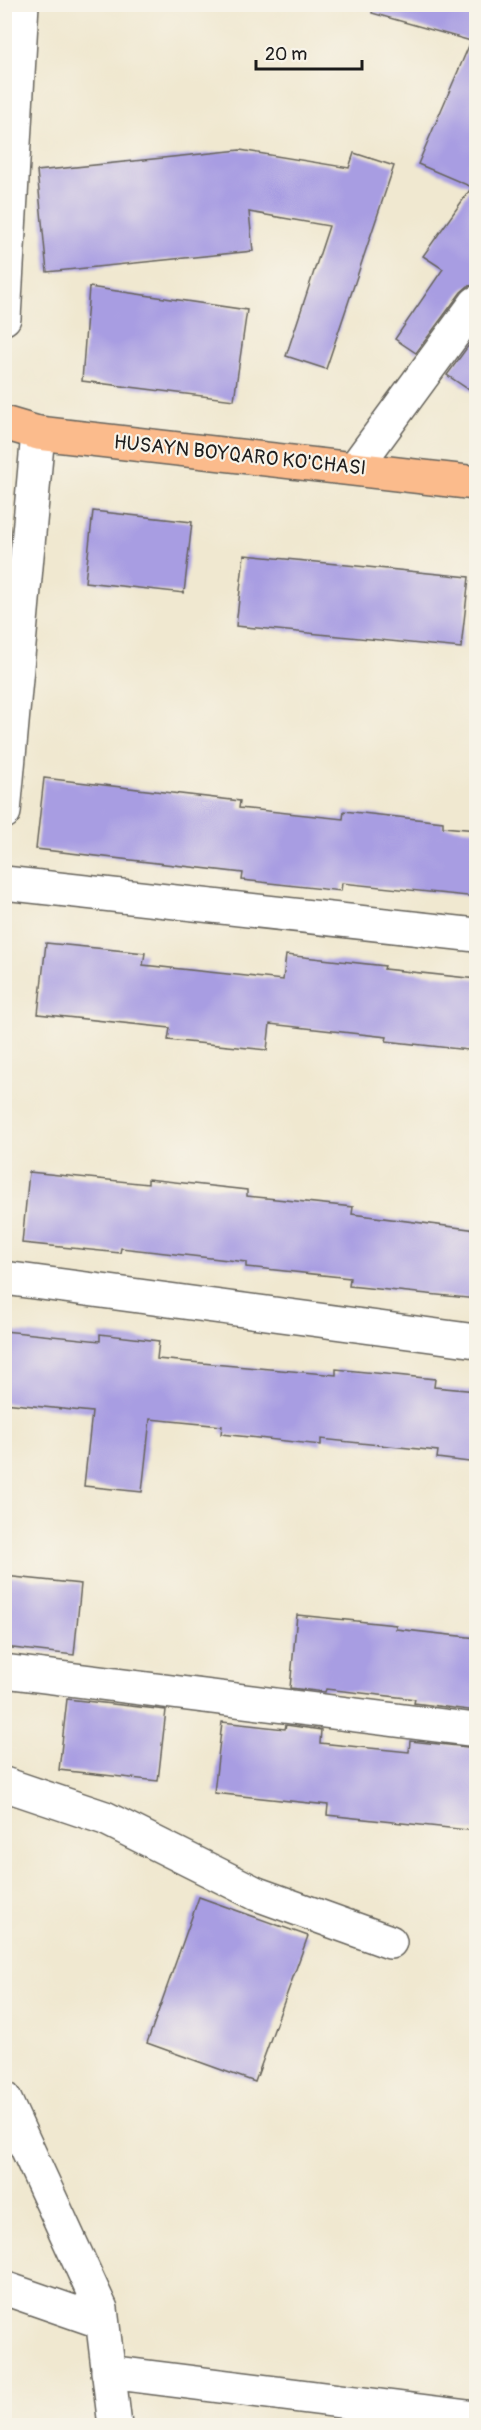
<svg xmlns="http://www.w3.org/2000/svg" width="481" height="2430" font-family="Pangolin,sans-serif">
	<rect width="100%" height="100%" fill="#f7f3e8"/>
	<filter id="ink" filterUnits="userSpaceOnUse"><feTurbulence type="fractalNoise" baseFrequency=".0167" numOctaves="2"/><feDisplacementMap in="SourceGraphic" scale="12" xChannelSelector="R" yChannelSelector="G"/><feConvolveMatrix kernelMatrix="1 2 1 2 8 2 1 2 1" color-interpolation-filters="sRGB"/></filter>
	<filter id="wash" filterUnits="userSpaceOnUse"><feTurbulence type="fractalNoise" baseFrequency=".008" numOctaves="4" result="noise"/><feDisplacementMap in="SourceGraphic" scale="24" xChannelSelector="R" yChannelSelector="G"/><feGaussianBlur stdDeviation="1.35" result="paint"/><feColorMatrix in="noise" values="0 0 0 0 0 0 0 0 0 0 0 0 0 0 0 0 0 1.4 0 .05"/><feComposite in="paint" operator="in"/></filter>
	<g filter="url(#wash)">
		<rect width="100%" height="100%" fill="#f0e8d0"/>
		<g id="blocks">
			<g fill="#a89de2">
				<path d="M373 4H461L477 10V285L468 286 461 292 416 353 395 339 443 269 423 256 472 187 418 164 471 41 372 13Z"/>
				<path d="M240 150 349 168 354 153 394 166 326 369 286 356 329 226 249 212 253 251 47 272 37 171Z"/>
				<path d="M89 287 247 310 234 400 82 381Z"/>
				<path d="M477 334V395L447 375Z"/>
				<path d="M93 511 192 522 184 593 85 582Z"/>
				<path d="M244 555 469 577 461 648 236 626Z"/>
				<path d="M44 778 240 801 239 808 343 819 344 811 443 822V827L477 830V897L342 883 341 891 242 880 243 873 36 849Z"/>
				<path d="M46 943 145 953 143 965 283 980 286 955 385 966 384 969 477 979V1051L386 1041 387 1037 270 1024 267 1050 168 1040 170 1028 38 1014Z"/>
				<path d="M29 1172 148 1184V1179L247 1190V1196L353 1207 352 1214 477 1230V1299L349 1286 350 1278 246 1267V1262L121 1248 120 1253 22 1243Z"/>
				<path d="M4 1331 100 1341V1334L159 1341 157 1359 336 1375V1369L435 1379 434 1387 477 1391V1463L437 1458 438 1451 321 1439V1445L221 1434 222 1426 150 1419 142 1492 84 1486 92 1412 4 1403Z"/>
				<path d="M4 1576 81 1584 74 1655 4 1647Z"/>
				<path d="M297 1615 396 1625V1629L477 1638V1711L414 1703 415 1699 326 1689 325 1692 290 1688Z"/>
				<path d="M67 1699 166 1710 158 1781 59 1770Z"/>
				<path d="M222 1722 285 1729 286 1725 321 1730 320 1743 409 1752 410 1741 477 1748V1831L327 1815 328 1805 214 1793Z"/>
				<path d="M199 1897 308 1936 255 2082 147 2043Z"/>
			</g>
		</g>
	</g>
	<g filter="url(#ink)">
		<use href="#blocks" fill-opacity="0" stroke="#66635b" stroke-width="1.5"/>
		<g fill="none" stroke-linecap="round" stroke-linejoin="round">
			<g stroke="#66635b" stroke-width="36">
				<g id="minor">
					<path d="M4 318 22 4"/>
					<path d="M355 468 476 303"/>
					<path d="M4 812 38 433"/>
					<path d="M4 883 476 935"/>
					<path d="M4 1278 476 1341"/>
					<path d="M4 1671 476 1730"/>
					<path d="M4 1784 105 1818 257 1894 390 1942"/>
					<path d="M4 2098 101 2309 115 2426"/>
					<path d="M4 2288 102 2322"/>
					<path d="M108 2372 476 2418"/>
				</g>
			</g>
			<g stroke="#66635b" stroke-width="36">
				<path id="major" d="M4 423 38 433 476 483"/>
			</g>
			<use href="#minor" stroke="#fff" stroke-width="33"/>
			<use href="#major" stroke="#fbbb8c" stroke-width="33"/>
		</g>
	</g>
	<g text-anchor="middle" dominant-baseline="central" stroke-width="4.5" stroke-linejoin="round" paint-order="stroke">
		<g font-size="20" fill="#1c1c1c" stroke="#f7f3e8">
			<text transform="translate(240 455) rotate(6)">HUSAYN BOYQARO KO'CHASI</text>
		</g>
	</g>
	<rect width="481" height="2430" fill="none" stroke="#f7f3e8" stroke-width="24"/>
	<path d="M256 60v9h106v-9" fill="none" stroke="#1c1c1c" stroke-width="3"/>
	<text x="265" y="60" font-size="18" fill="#1c1c1c" stroke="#f7f3e8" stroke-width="4.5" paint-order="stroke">20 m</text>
</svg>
